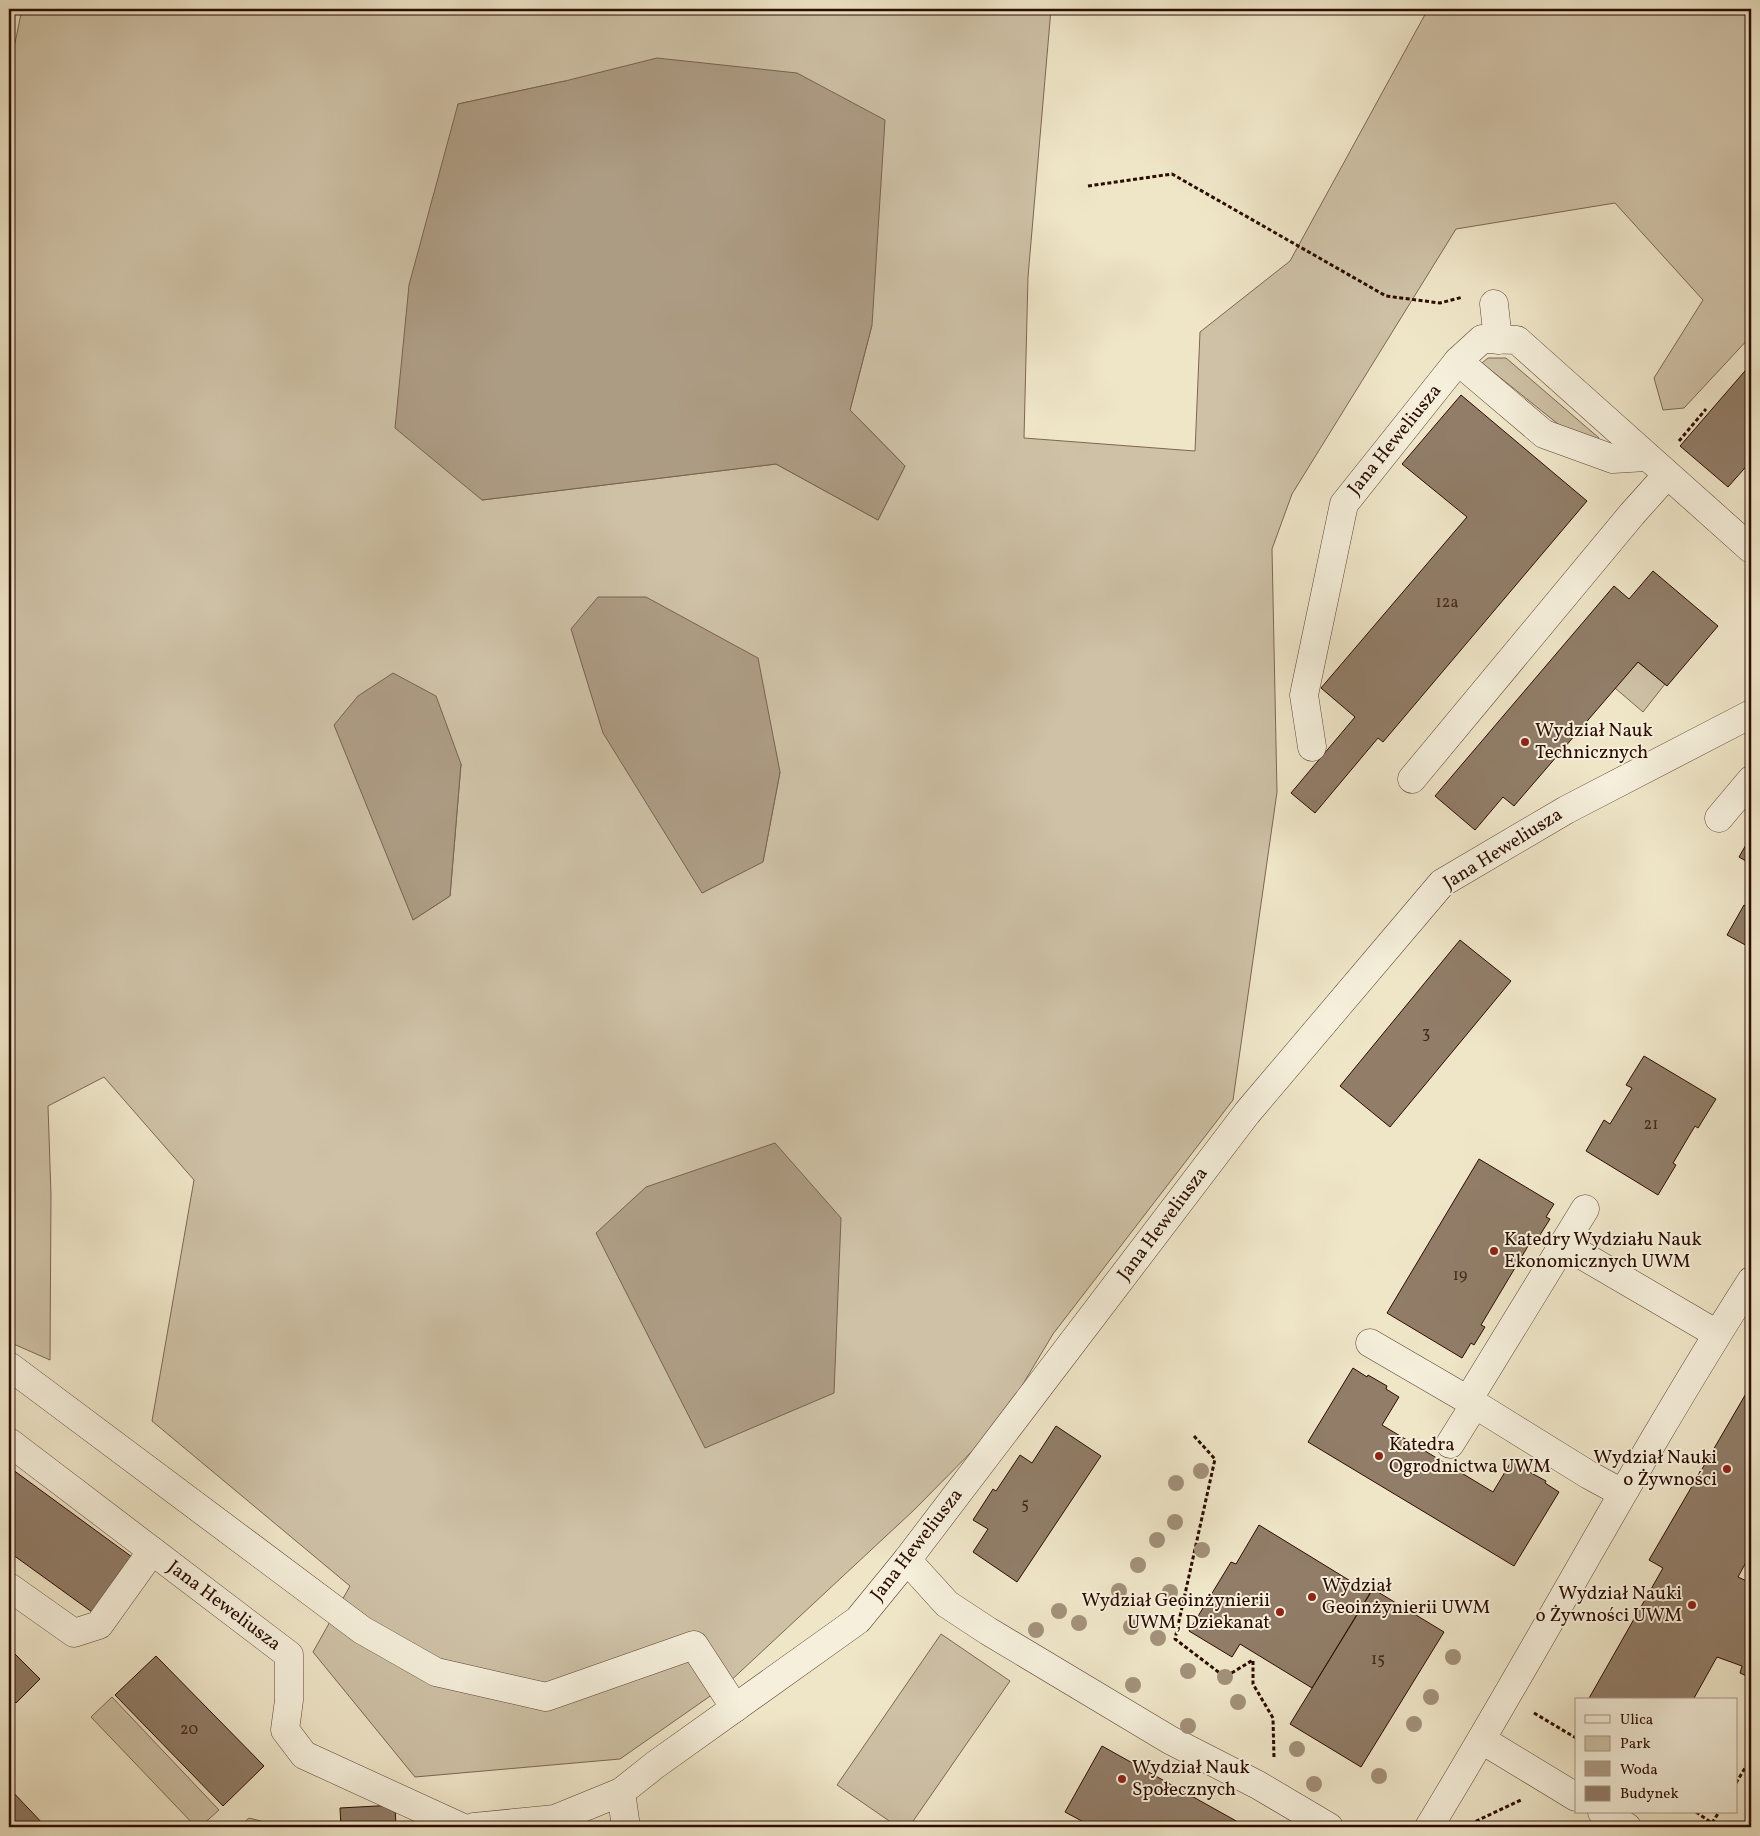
<svg xmlns="http://www.w3.org/2000/svg" width="1760" height="1836" font-family="Vollkorn,serif">
	<rect width="100%" height="100%" fill="#efe6c8"/>
	<filter id="stains"><feTurbulence type="fractalNoise" baseFrequency=".004" numOctaves="4"/><feColorMatrix values="0 0 0 0 .2 0 0 0 0 .09 0 0 0 0 .02 0 0 0 .5 -.17"/></filter>
	<radialGradient id="worn" r=".72"><stop offset=".6" stop-color="#630" stop-opacity="0"/><stop offset="1" stop-color="#630" stop-opacity=".3"/></radialGradient>
	<g fill="#cec1a6" stroke="#7d6654" fill-rule="evenodd">
		<path d="M22 9H1051L1028 277 1024 438 1195 451 1200 332 1290 261 1428 9H1751V336L1684 408 1663 410 1654 378 1703 300 1615 203 1456 229 1292 494 1272 549 1277 792 1233 1100 1053 1334 999 1424 914 1510 726 1685 620 1759 415 1777 313 1652 350 1586 152 1421 194 1180 104 1077 48 1106 51 1195 50 1360 9 1342V72ZM565 81 872 325 850 410 905 466 878 520 776 464 482 500 458 104ZM461 764 450 896 413 920ZM780 772 763 861 702 893Z"/>
		<path d="M1488 358H1506L1599 438 1597 441 1558 424 1482 363Z"/>
		<path d="M1638 662 1665 684 1643 712 1615 688Z"/>
		<path d="M941 1634 1010 1681 909 1827H898L837 1785Z"/>
		<path d="M112 1697 219 1810 200 1827H196L91 1717Z"/>
		<path d="M249 1818 276 1825 277 1827H239Z"/>
	</g>
	<g fill="#ad9c84" stroke="#796250">
		<path d="M657 58 797 73 885 120 872 325 850 410 905 466 878 520 776 464 482 500 395 428 409 285 458 104 565 81Z"/>
		<path d="M598 597H646L758 658 780 772 763 862 702 893 603 733 571 629Z"/>
		<path d="M393 673 436 696 461 764 450 896 413 920 334 725 358 696Z"/>
		<path d="M775 1143 841 1218 834 1393 705 1448 596 1233 646 1187Z"/>
	</g>
	<g fill="#917d68" stroke="#2c0c01">
		<path d="M1751 364V461L1728 487 1680 446Z"/>
		<path d="M1461 395 1587 501 1383 742 1378 738 1315 813 1291 793 1355 717 1321 688 1467 517 1402 464Z"/>
		<path d="M1653 571 1718 626 1667 686 1638 662 1514 806 1503 797 1475 830 1435 796 1614 586 1629 599Z"/>
		<path d="M1751 836V864L1739 857Z"/>
		<path d="M1744 905 1751 909V948L1727 935Z"/>
		<path d="M1460 940 1511 981 1390 1127 1340 1086Z"/>
		<path d="M1644 1056 1716 1099 1698 1128 1695 1126 1673 1163 1676 1165 1658 1195 1586 1151 1604 1120 1610 1124 1632 1088 1626 1085Z"/>
		<path d="M1479 1159 1554 1204 1546 1217 1550 1219 1538 1238 1534 1236 1481 1325 1485 1327 1474 1345 1471 1343 1462 1358 1387 1313Z"/>
		<path d="M1353 1368 1367 1377 1368 1375 1387 1386 1386 1389 1399 1397 1382 1425 1493 1492 1511 1462 1546 1481 1545 1483 1559 1492 1514 1566 1308 1442Z"/>
		<path d="M1751 1385V1553L1738 1577 1751 1583V1678L1740 1673 1742 1666 1717 1657 1693 1700H1588L1663 1568 1649 1560Z"/>
		<path d="M1056 1426 1101 1456 1017 1582 973 1552 988 1529 973 1520 993 1489 996 1491 1020 1455 1032 1463Z"/>
		<path d="M9 1467 132 1557 92 1612 9 1552Z"/>
		<path d="M1259 1525 1370 1593 1312 1688 1240 1644 1232 1657 1189 1631 1231 1562 1236 1564Z"/>
		<path d="M1373 1589 1444 1632 1361 1767 1290 1724Z"/>
		<path d="M9 1648 40 1679 16 1703 9 1696Z"/>
		<path d="M156 1656 264 1766 223 1806 115 1695Z"/>
		<path d="M1102 1746 1247 1827H1093L1065 1812Z"/>
		<path d="M9 1788 46 1827H9Z"/>
		<path d="M395 1805 396 1827H341L340 1808Z"/>
	</g>
	<g fill="none" stroke-linecap="round" stroke-linejoin="round">
		<g stroke="#5d4233" stroke-width="29">
			<g id="minor">
				<path d="M1494 304 1498 340"/>
				<path d="M1458 361 1544 434 1613 459 1646 457"/>
				<path d="M1312 747 1304 695 1344 504 1458 361 1482 339 1517 340 1751 549"/>
				<path d="M1412 779 1632 514 1667 475"/>
				<path d="M1719 818 1751 780"/>
				<path d="M1563 1244 1717 1334"/>
				<path d="M1370 1343 1468 1400 1589 1475 1622 1493"/>
				<path d="M9 1366 362 1630 436 1672 546 1697 694 1645 735 1708"/>
				<path d="M1468 1400 1585 1209"/>
				<path d="M9 1442 289 1655V1700L285 1730 304 1755 461 1827"/>
				<path d="M1450 1444 1475 1404"/>
				<path d="M907 1560 947 1604 988 1631 1170 1740 1258 1785 1329 1827"/>
				<path d="M9 1587 74 1633 99 1625 152 1551"/>
				<path d="M1482 1740 1576 1797"/>
				<path d="M621 1792 626 1827"/>
				<path d="M1602 1812 1627 1827"/>
				<path d="M474 1827 555 1819 621 1792 655 1765 858 1620 907 1560 1247 1113 1442 883 1566 810 1751 714"/>
				<path d="M1429 1827C1539 1647 1637 1459 1751 1281"/>
			</g>
		</g>
		<g stroke="#2c0c01" stroke-width="3" stroke-dasharray="4 2.5" stroke-linecap="butt">
			<path d="M1088 186 1172 174 1386 296 1440 303 1463 297"/>
			<path d="M1679 441 1706 409"/>
			<path d="M1194 1436 1215 1459 1175 1639 1225 1677 1253 1660V1684L1273 1718 1274 1758"/>
			<path d="M1534 1713 1576 1738"/>
			<path d="M1736 1783 1751 1758"/>
			<path d="M1696 1812 1712 1823 1719 1812"/>
			<path d="M1470 1824 1521 1800"/>
			<path d="M1709 1827 1712 1823 1721 1827"/>
		</g>
		<use href="#minor" stroke="#f5efdb" stroke-width="28"/>
	</g>
	<g fill="#a3917a">
		<circle cx="1201" cy="1471" r="8"/>
		<circle cx="1176" cy="1483" r="8"/>
		<circle cx="1175" cy="1522" r="8"/>
		<circle cx="1157" cy="1540" r="8"/>
		<circle cx="1202" cy="1550" r="8"/>
		<circle cx="1138" cy="1565" r="8"/>
		<circle cx="1119" cy="1591" r="8"/>
		<circle cx="1170" cy="1592" r="8"/>
		<circle cx="1059" cy="1611" r="8"/>
		<circle cx="1079" cy="1623" r="8"/>
		<circle cx="1131" cy="1627" r="8"/>
		<circle cx="1036" cy="1630" r="8"/>
		<circle cx="1158" cy="1638" r="8"/>
		<circle cx="1453" cy="1657" r="8"/>
		<circle cx="1188" cy="1671" r="8"/>
		<circle cx="1225" cy="1677" r="8"/>
		<circle cx="1133" cy="1685" r="8"/>
		<circle cx="1431" cy="1697" r="8"/>
		<circle cx="1238" cy="1702" r="8"/>
		<circle cx="1414" cy="1724" r="8"/>
		<circle cx="1188" cy="1726" r="8"/>
		<circle cx="1297" cy="1749" r="8"/>
		<circle cx="1379" cy="1776" r="8"/>
		<circle cx="1314" cy="1784" r="8"/>
	</g>
	<g fill="#8f2418" stroke="#f5efdb" stroke-width="2">
		<circle cx="1525" cy="742" r="5"/>
		<circle cx="1494" cy="1251" r="5"/>
		<circle cx="1379" cy="1456" r="5"/>
		<circle cx="1727" cy="1469" r="5"/>
		<circle cx="1312" cy="1597" r="5"/>
		<circle cx="1692" cy="1605" r="5"/>
		<circle cx="1280" cy="1612" r="5"/>
		<circle cx="1122" cy="1779" r="5"/>
	</g>
	<g text-anchor="middle" dominant-baseline="central" stroke-width="4" stroke-linejoin="round" paint-order="stroke">
		<g font-size="16" fill="#45281b">
			<text x="1447" y="603">12a</text>
			<text x="1426" y="1034">3</text>
			<text x="1651" y="1125">21</text>
			<text x="1460" y="1276">19</text>
			<text x="1025" y="1505">5</text>
			<text x="1378" y="1660">15</text>
			<text x="189" y="1730">20</text>
		</g>
		<g font-size="19" fill="#2c0c01" stroke="#f5efdb">
			<text transform="translate(1395 440) rotate(-51)">Jana Heweliusza</text>
			<text transform="translate(1503 849) rotate(-32)">Jana Heweliusza</text>
			<text transform="translate(1163 1224) rotate(-53)">Jana Heweliusza</text>
			<text transform="translate(917 1545) rotate(-52)">Jana Heweliusza</text>
			<text transform="translate(224 1606) rotate(37)">Jana Heweliusza</text>
		</g>
		<g font-size="19" fill="#2c0c01" stroke="#f5efdb" text-anchor="start">
			<text x="1535" y="731">Wydział Nauk<tspan x="1535" dy="22">Technicznych</tspan></text>
			<text x="1504" y="1240">Katedry Wydziału Nauk<tspan x="1504" dy="22">Ekonomicznych UWM</tspan></text>
			<text x="1389" y="1445">Katedra<tspan x="1389" dy="22">Ogrodnictwa UWM</tspan></text>
			<text x="1717" y="1458" text-anchor="end">Wydział Nauki<tspan x="1717" dy="22">o Żywności</tspan></text>
			<text x="1322" y="1586">Wydział<tspan x="1322" dy="22">Geoinżynierii UWM</tspan></text>
			<text x="1682" y="1594" text-anchor="end">Wydział Nauki<tspan x="1682" dy="22">o Żywności UWM</tspan></text>
			<text x="1270" y="1601" text-anchor="end">Wydział Geoinżynierii<tspan x="1270" dy="22">UWM, Dziekanat</tspan></text>
			<text x="1132" y="1768">Wydział Nauk<tspan x="1132" dy="22">Społecznych</tspan></text>
		</g>
	</g>
	<rect width="1760" height="1836" fill="none" stroke="#efe6c8" stroke-width="30"/>
	<rect x="10" y="10" width="1740" height="1816" fill="none" stroke="#2c0c01" stroke-width="2.5"/>
	<rect x="15" y="15" width="1730" height="1806" fill="none" stroke="#2c0c01"/>
	<rect x="1575" y="1698" width="162" height="115" fill="#f5efdb" stroke="#a59484"/>
	<rect x="1585" y="1715" width="25" height="8" fill="#f5efdb" stroke="#a59484"/>
	<text x="1620" y="1724" font-size="15" fill="#2c0c01">Ulica</text>
	<rect x="1585" y="1736" width="25" height="15" fill="#cec1a6" stroke="#a59484"/>
	<text x="1620" y="1748" font-size="15" fill="#2c0c01">Park</text>
	<rect x="1585" y="1761" width="25" height="15" fill="#ad9c84" stroke="#a59484"/>
	<text x="1620" y="1774" font-size="15" fill="#2c0c01">Woda</text>
	<rect x="1585" y="1786" width="25" height="15" fill="#917d68" stroke="#a59484"/>
	<text x="1620" y="1798" font-size="15" fill="#2c0c01">Budynek</text>
	<rect width="100%" height="100%" filter="url(#stains)"/>
	<rect width="100%" height="100%" fill="url(#worn)"/>
</svg>
